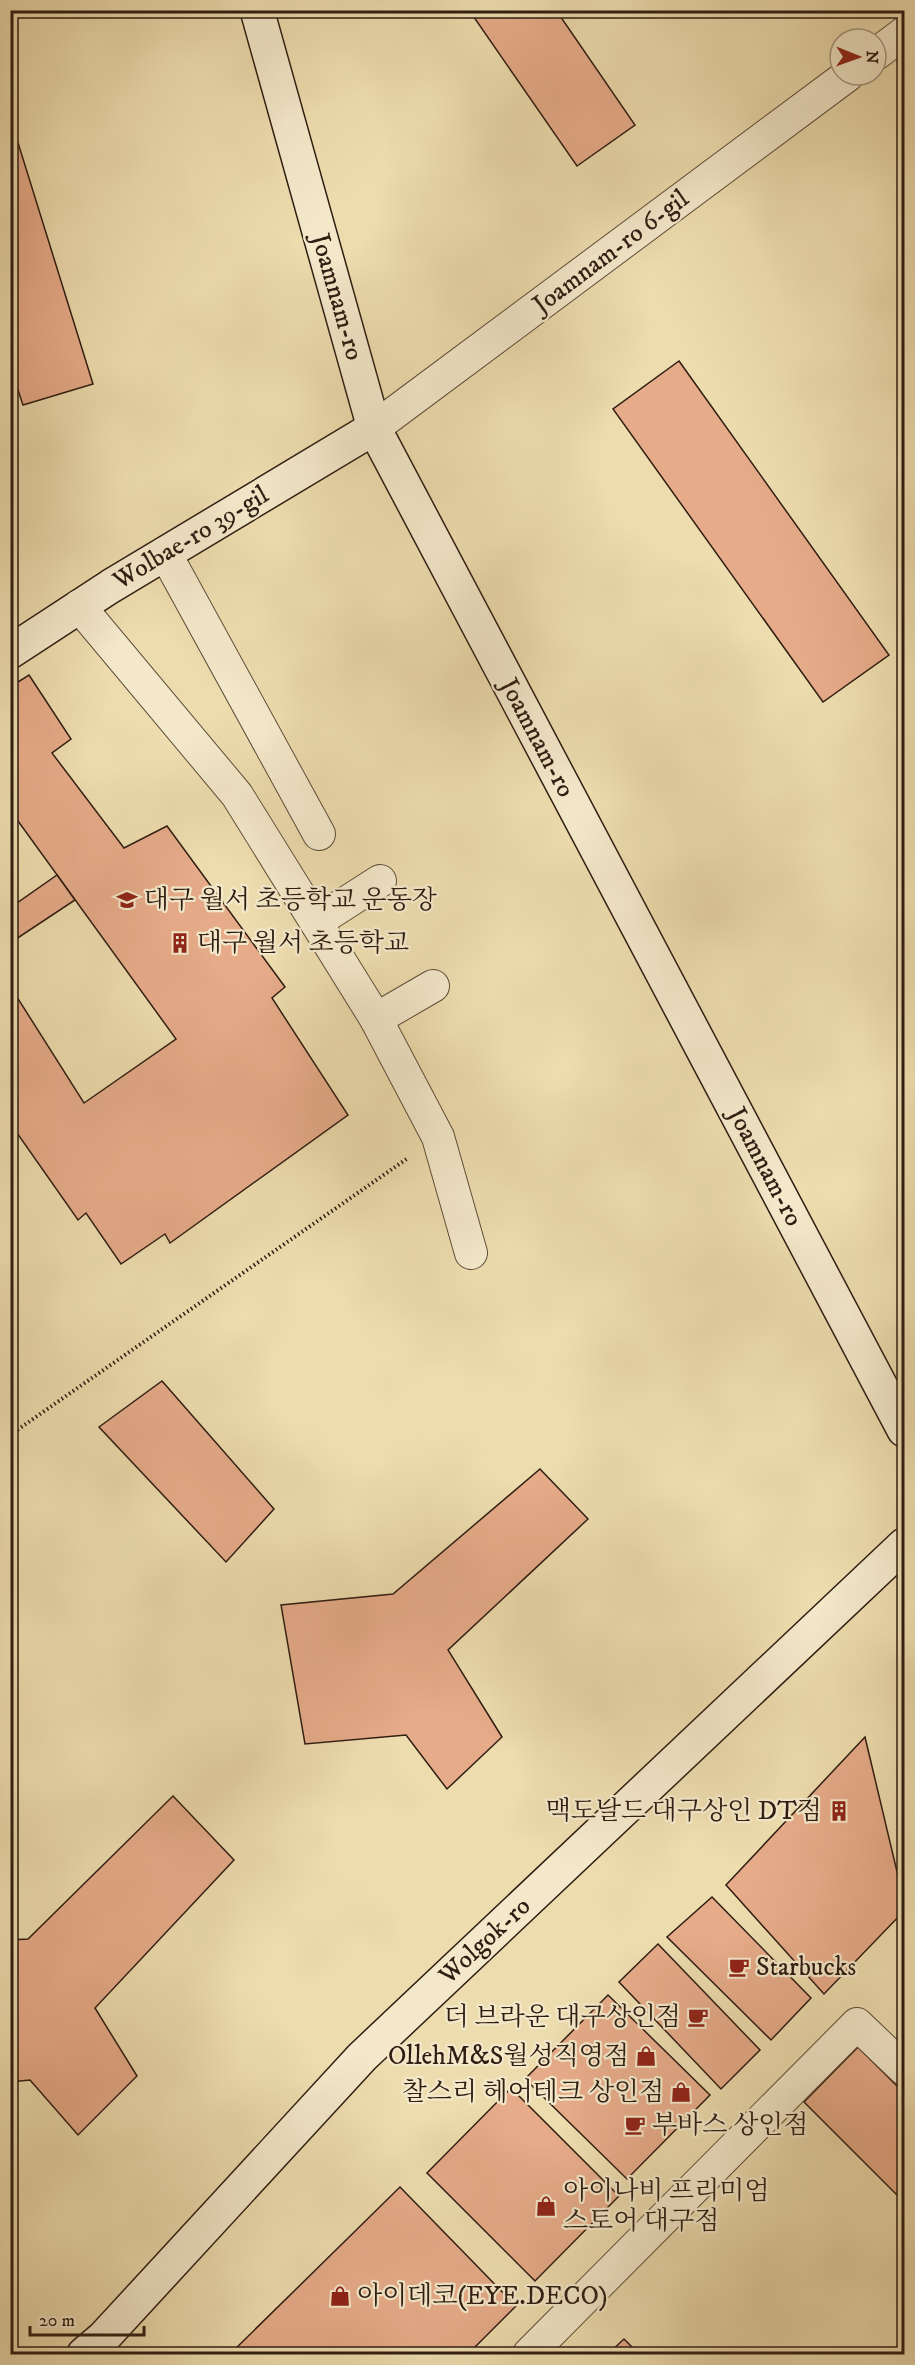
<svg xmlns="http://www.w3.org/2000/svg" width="915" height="2365" font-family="'IM FELL DW Pica','Noto Serif KR',serif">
	<rect width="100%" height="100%" fill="#eddcae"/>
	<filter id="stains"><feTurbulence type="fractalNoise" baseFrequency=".00333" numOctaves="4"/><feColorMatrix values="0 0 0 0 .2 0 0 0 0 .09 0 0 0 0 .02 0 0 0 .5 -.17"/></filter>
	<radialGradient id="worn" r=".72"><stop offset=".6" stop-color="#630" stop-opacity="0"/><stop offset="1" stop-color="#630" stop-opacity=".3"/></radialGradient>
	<g fill="#e6ab89" stroke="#2f1d12" stroke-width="1.5">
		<path d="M469 10H556L635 125 577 166Z"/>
		<path d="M10 117 93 384 23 405 10 366Z"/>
		<path d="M679 361 889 655 823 702 613 409Z"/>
		<path d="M29 675 71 739 52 753 124 848 167 826 285 987 272 998 348 1115 170 1243 165 1234 121 1264 86 1213 78 1220 10 1123V986L84 1103 176 1039 10 810V687Z"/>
		<path d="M57 875 75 900 10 943V908Z"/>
		<path d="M162 1381 274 1509 226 1562 99 1427Z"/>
		<path d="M540 1469 588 1519 448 1650 502 1737 447 1789 406 1735 305 1744 281 1605 393 1594Z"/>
		<path d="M865 1737 904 1901V1911L824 1994 726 1885Z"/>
		<path d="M173 1796 234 1860 95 2008 137 2076 78 2135 30 2080 10 2082V1940L28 1939Z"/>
		<path d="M712 1897 811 1998 771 2040 667 1937Z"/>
		<path d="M658 1944 760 2050 721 2089 619 1982Z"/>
		<path d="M608 1995 710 2095 627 2179 525 2079Z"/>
		<path d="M858 2047 904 2093V2202L804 2102Z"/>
		<path d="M511 2088 619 2196 535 2281 427 2173Z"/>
		<path d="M400 2187 516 2306 468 2354H230Z"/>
		<path d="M624 2339 639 2354H608Z"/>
	</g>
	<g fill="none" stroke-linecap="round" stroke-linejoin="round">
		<g stroke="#5e4d39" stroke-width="34">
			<g id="street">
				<path d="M876 54 904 33"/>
				<path d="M374 428 848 75"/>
				<path d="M165 553 319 834"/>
				<path d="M79 606 237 795 376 1019 438 1137 471 1253"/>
				<path d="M316 922 380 881"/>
				<path d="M376 1019 433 986"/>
				<path d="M529 2354 857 2024 904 2069"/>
			</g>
		</g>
		<g stroke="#2f1d12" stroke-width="36">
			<g id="secondary">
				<path d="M257 10 374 428 904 1430"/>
				<path d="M10 652 111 586 374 428"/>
				<path d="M84 2354 104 2337 362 2057 904 1545"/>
			</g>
		</g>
		<path stroke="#2f1d12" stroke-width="4" stroke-dasharray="1.5 3" stroke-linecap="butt" d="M10 1435 408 1158"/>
		<use href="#street" stroke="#f3e8ca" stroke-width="32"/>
		<use href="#secondary" stroke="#f3e8ca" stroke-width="33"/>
	</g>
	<defs>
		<g id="school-bare" transform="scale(1.62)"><path d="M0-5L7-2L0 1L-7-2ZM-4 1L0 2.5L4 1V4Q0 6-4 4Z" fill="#8f2418" stroke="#f3e8ca" stroke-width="2.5" paint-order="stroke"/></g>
		<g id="building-bare" transform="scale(1.62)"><path d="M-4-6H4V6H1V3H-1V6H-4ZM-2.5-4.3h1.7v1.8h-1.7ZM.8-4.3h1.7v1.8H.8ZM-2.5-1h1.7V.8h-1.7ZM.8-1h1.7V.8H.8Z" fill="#8f2418" stroke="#f3e8ca" stroke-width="2.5" paint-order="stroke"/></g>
		<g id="cafe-bare" transform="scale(1.62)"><path d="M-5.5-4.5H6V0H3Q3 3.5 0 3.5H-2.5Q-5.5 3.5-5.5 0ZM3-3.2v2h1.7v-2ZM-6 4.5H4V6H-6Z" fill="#8f2418" stroke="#f3e8ca" stroke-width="2.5" paint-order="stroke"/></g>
		<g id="shop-bare" transform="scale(1.62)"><path d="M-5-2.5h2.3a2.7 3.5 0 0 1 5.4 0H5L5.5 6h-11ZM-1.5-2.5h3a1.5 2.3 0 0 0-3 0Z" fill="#8f2418" stroke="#f3e8ca" stroke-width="2.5" paint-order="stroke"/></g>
	</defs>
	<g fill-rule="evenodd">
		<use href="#school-bare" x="127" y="900"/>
		<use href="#building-bare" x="180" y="943"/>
		<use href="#building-bare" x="839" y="1811"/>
		<use href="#cafe-bare" x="739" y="1967"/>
		<use href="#cafe-bare" x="698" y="2017"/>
		<use href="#shop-bare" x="646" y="2056"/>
		<use href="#shop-bare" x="681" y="2092"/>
		<use href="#cafe-bare" x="635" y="2125"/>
		<use href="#shop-bare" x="546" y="2206"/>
		<use href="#shop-bare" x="340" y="2296"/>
	</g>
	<g text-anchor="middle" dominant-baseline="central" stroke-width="4.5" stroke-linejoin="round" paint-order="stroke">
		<g font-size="26" fill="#2f1d12" stroke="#f3e8ca">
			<text transform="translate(611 252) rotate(-37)">Joamnam-ro 6-gil</text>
			<text transform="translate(337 297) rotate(74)">Joamnam-ro</text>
			<text transform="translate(191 538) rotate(-31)">Wolbae-ro 39-gil</text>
			<text transform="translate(537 738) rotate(62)">Joamnam-ro</text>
			<text transform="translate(765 1167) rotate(62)">Joamnam-ro</text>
			<text transform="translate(485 1941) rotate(-43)">Wolgok-ro</text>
		</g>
		<g font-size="26" fill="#2f1d12" stroke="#f3e8ca" text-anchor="start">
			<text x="144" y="900">대구 월서 초등학교 운동장</text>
			<text x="197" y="943">대구 월서 초등학교</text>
			<text x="822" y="1811" text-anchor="end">맥도날드 대구상인 DT점</text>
			<text x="756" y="1967">Starbucks</text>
			<text x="681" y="2017" text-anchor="end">더 브라운 대구상인점</text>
			<text x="629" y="2056" text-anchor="end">OllehM&amp;S월성직영점</text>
			<text x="664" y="2092" text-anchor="end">찰스리 헤어테크 상인점</text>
			<text x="652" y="2125">부바스 상인점</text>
			<text x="563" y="2191">아이나비 프리미엄<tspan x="563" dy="30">스토어 대구점</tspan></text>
			<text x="357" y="2296">아이데코(EYE.DECO)</text>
		</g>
	</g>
	<rect width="915" height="2365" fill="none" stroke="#eddcae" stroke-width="36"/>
	<rect x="12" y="12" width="891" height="2341" fill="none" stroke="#2f1d12" stroke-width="3"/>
	<rect x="18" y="18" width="879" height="2329" fill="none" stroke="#2f1d12" stroke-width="1.5"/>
	<g transform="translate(858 57) rotate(91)"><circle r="28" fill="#f3e8ca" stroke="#a59780" stroke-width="1.5"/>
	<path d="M0-4.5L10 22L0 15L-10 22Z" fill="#8f2418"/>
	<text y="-9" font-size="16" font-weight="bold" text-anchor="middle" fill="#2f1d12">N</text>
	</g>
	<path d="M30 2326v9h114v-9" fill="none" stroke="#2f1d12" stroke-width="3"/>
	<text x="39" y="2326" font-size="18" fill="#2f1d12" stroke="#f3e8ca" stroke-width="4.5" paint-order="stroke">20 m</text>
	<rect width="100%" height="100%" filter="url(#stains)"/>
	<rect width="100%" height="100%" fill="url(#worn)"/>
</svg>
